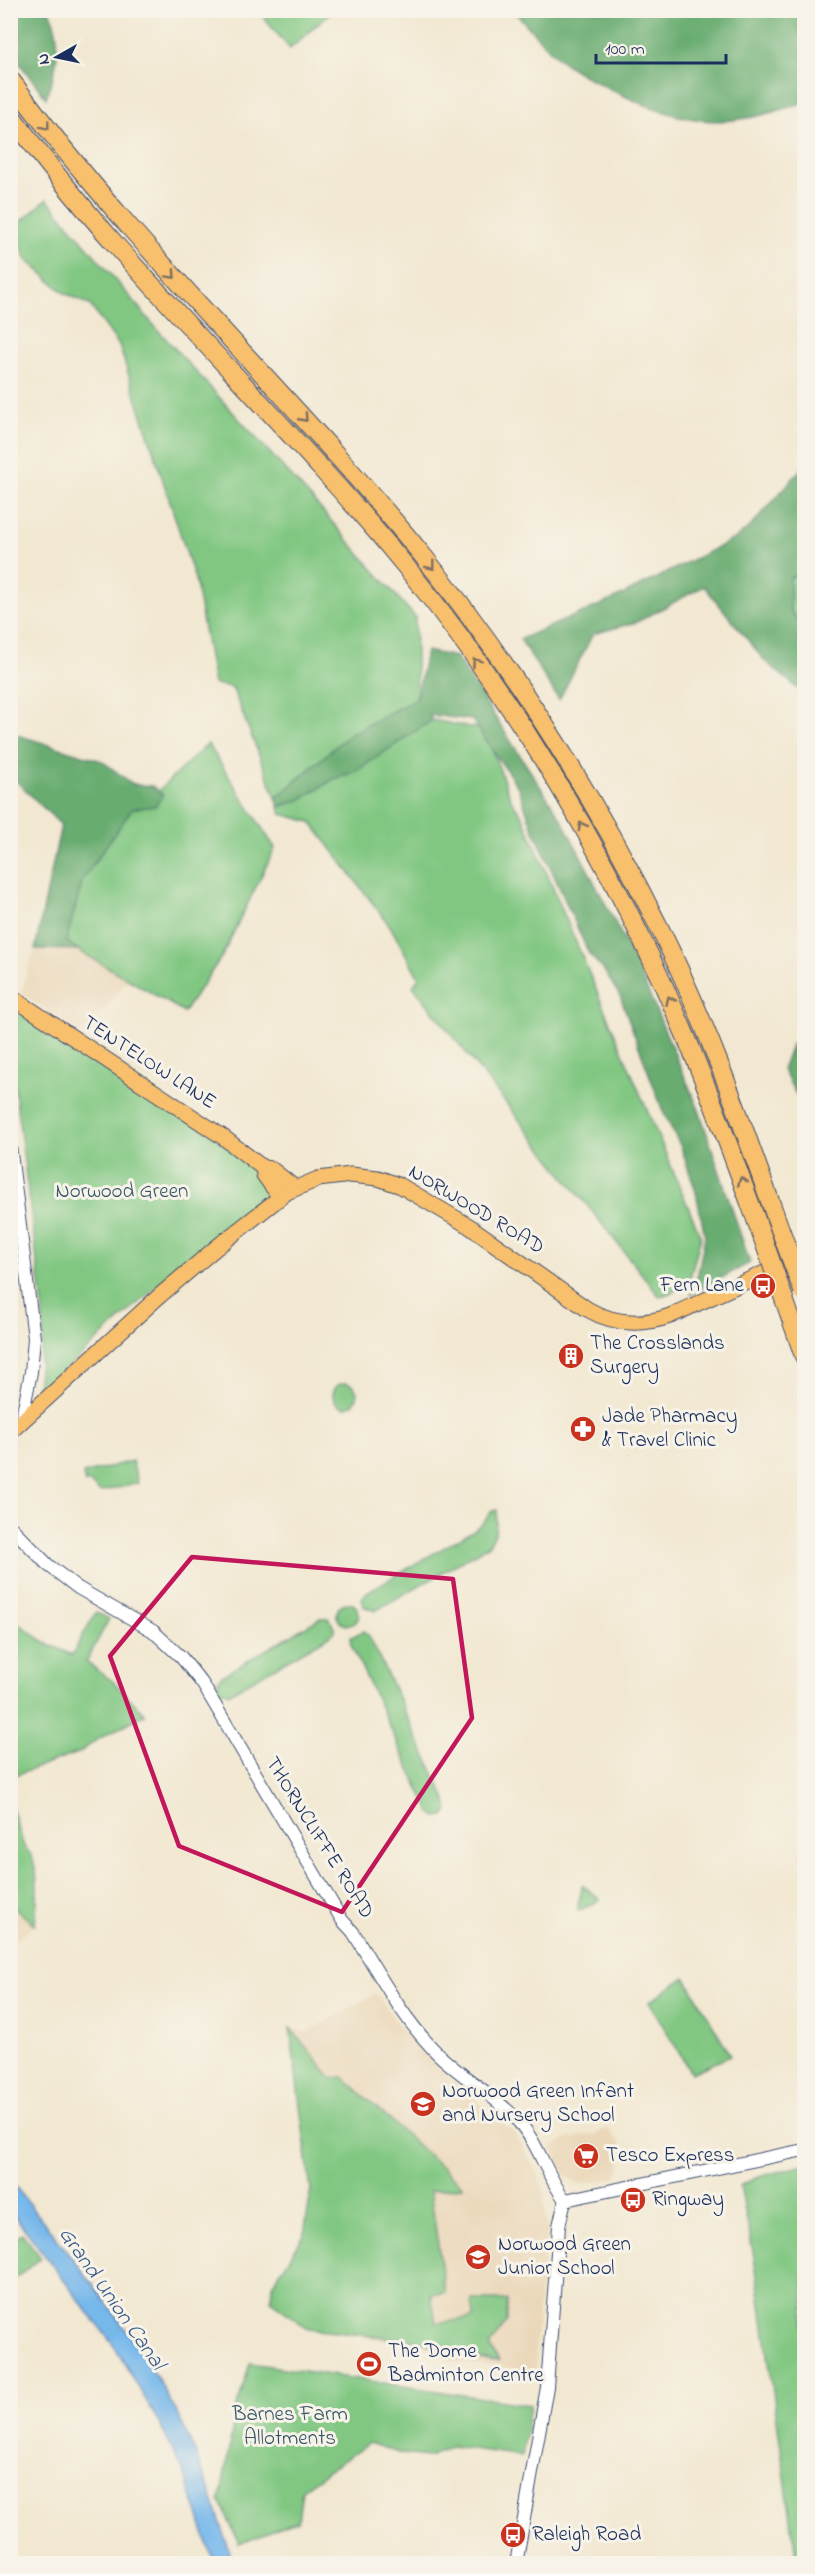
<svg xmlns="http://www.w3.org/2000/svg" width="815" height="2574" font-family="'Indie Flower',sans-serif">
	<rect width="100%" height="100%" fill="#f7f3e8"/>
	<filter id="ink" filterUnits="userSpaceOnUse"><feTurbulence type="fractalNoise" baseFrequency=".0167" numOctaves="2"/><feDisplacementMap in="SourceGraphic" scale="12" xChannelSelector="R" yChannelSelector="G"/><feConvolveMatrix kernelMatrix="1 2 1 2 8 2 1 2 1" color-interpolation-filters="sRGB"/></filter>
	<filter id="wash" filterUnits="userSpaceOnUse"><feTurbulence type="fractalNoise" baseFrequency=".008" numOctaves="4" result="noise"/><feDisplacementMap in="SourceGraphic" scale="24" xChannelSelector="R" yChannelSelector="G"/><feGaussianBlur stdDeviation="1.35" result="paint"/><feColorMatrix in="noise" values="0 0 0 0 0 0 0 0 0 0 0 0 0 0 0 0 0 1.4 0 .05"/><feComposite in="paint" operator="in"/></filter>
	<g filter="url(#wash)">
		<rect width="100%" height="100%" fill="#f2e8d1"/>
		<g fill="#ebd8ba">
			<path d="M35 949 78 950 128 979 103 1012 81 1034 21 993Z"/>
			<path d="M10 1905 35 1925 11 1943H10Z"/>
			<path d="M376 1993 401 2029 458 2085 516 2134 536 2171 543 2189 548 2234 539 2300 535 2371 449 2361 428 2347 309 2328 270 2301 273 2285 304 2236 311 2190 290 2028 306 2033Z"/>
			<path d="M607 2128 623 2146 620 2168 615 2179 580 2184 566 2176 552 2148 570 2137 574 2139 582 2135H594Z"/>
		</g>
		<g fill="#81c782" stroke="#4e7b70" stroke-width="1.5">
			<path d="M258 11H332L290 49Z"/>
			<path d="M47 199 157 329 311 498 415 617 417 698 349 735 276 798 232 687 214 684 195 579 119 345 90 305 63 292 27 260 14 228Z"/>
			<path d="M804 571V630L790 610V578Z"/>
			<path d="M432 720 485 730 511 800 522 815 701 1237 688 1285 660 1297 413 986 419 978 390 926 311 822 281 814 279 807 299 800 334 779 356 771Z"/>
			<path d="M208 744 275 848 222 956 184 1012 78 950 66 941 109 775 157 792Z"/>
			<path d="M15 1007C56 1034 97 1060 138 1087 173 1110 253 1154 269 1192L266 1199 154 1289 36 1396 43 1335V1307L11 1061 10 1010Z"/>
			<circle cx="345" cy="1395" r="12"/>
			<path d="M132 1461 138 1483 100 1492 89 1482 85 1483 83 1474Z"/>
			<path d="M497 1510 495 1534 488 1546 375 1611 363 1606 362 1598 367 1592 471 1532 484 1522 492 1511Z"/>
			<circle cx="348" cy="1614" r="11"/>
			<path d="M96 1612 109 1619 86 1662 114 1682 145 1714 102 1737 78 1753 11 1777V1618L46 1643 72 1655Z"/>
			<path d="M320 1618H329L334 1627V1632L330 1636 235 1690 229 1693 219 1689 217 1684 220 1677Z"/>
			<path d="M363 1631 369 1636 445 1797 448 1810 444 1816 437 1817 430 1812 351 1645 350 1638Z"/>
			<path d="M11 1805 24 1847C42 1859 37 1906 35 1925L11 1905Z"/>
			<path d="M583 1885 600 1900 578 1911V1904Z"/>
			<path d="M685 1977 731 2056 691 2073 649 2002Z"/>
			<path d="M290 2028 332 2078 343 2077 463 2187 430 2191 445 2292 431 2294 436 2323 473 2318 472 2300H507V2322L489 2346 499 2361 451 2357 421 2341 308 2329 271 2301 272 2285 304 2235 311 2191Z"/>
			<path d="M804 2165V2563H797L755 2262 740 2186 759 2177Z"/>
			<path d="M22 2233 41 2258 16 2278 11 2271V2243Z"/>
			<path d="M250 2363 530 2405 522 2456 451 2446 429 2457 402 2454 369 2443 302 2489 298 2521 239 2544 220 2500 236 2410Z"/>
		</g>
		<g fill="#68ac70" stroke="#426e67" stroke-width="1.5">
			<path d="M11 10 49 11C64 38 57 70 46 98L11 52Z"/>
			<path d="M514 11H804V102C726 130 688 127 614 91 595 81 570 70 555 55 540 41 527 25 514 11Z"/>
			<path d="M804 466V571L790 578V610L804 630V694L764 660 704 586 637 622 593 634 559 700 520 639 614 599 736 538 752 525Z"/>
			<path d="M426 651 456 657 562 820 634 959 699 1110 750 1263 691 1294 698 1273 705 1236 696 1192 681 1147 664 1114 620 996 603 969 589 954 532 826 518 787 472 720 430 715 432 720 356 771 334 779 299 800 279 807 276 798 349 735 417 698Z"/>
			<path d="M11 733 102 761 134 785 152 786 163 795 155 806 132 809 83 879 66 941 78 950 35 949 61 825 11 776Z"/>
			<path d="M792 1044C811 1058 805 1086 804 1108L782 1069Z"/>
		</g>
		<path fill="#77b8eb" stroke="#4974a4" stroke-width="1.5" d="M10 2180C71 2257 137 2333 181 2422 203 2467 219 2515 233 2563H214L184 2472 152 2410 114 2346 11 2211Z"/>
	</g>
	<g filter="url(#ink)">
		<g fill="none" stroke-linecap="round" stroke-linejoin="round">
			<g stroke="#3b4b6f" stroke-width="14">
				<g id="minor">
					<path d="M10 1145 34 1338 31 1372 21 1422"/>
					<path d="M10 1526 48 1565 78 1588 153 1631 181 1657 202 1683 342 1920 353 1932C379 1974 402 2018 437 2053 462 2078 494 2094 518 2121 539 2144 546 2175 565 2200"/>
					<path d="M565 2200 804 2150"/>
					<path d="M516 2564 547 2387 559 2226 565 2200"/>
				</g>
			</g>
			<g stroke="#3b4b6f" stroke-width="17">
				<g id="major">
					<path d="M10 996 223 1137 263 1168 264 1175 280 1197"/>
					<path d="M263 1168 271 1169 295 1188"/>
					<path d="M10 1432 157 1298 217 1247 287 1192 318 1179 351 1175 378 1178 401 1186 469 1226 587 1309C613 1324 641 1326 670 1316L804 1255"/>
				</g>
			</g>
			<g stroke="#3b4b6f" stroke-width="20">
				<g id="highway">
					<path d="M10 79C135 250 291 394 424 557 516 671 595 798 660 929 708 1026 744 1128 780 1229"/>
					<path d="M10 114C129 277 280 412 407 568 519 706 611 862 681 1025 711 1094 736 1165 762 1236"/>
					<path d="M784 1299 804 1356"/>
				</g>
			</g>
			<use href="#minor" stroke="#fff" stroke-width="12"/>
			<use href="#major" stroke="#f8bf6c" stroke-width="15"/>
			<use href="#highway" stroke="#f8bf6c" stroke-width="18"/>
			<g stroke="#3b4b6f" stroke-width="20" stroke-linecap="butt">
				<g id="highway-bridge">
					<path d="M780 1229 803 1291"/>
					<path d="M762 1236 784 1299"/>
				</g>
			</g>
			<use href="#highway-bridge" stroke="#f8bf6c" stroke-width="18"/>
		</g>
		<defs><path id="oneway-chevron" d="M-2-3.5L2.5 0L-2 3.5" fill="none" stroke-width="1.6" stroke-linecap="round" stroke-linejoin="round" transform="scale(1.5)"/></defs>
		<g stroke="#7e7064">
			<use href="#oneway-chevron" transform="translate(46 126) rotate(52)"/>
			<use href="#oneway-chevron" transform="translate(172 275) rotate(47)"/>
			<use href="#oneway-chevron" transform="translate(304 418) rotate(48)"/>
			<use href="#oneway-chevron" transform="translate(431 566) rotate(52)"/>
			<use href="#oneway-chevron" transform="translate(476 662) rotate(-125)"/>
			<use href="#oneway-chevron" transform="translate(582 826) rotate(-119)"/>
			<use href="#oneway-chevron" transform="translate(670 1000) rotate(-114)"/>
			<use href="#oneway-chevron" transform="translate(742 1181) rotate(-110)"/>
		</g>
	</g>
	<path fill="none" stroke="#c2185b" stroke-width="4.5" stroke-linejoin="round" d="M192 1557 453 1579 472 1718 342 1912 179 1846 110 1656Z"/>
	<defs>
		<g id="bus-disc" transform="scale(1.35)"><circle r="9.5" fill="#c8321e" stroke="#f7f3e8"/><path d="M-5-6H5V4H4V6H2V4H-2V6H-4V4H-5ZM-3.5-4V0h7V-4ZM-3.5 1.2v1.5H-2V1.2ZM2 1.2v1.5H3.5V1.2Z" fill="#fff"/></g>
		<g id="building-disc" transform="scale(1.35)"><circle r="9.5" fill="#c8321e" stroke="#f7f3e8"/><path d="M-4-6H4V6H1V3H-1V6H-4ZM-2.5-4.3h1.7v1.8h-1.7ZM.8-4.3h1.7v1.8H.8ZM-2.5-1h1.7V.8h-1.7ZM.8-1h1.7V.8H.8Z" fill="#fff"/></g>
		<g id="pharmacy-disc" transform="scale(1.35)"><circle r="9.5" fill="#c8321e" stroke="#f7f3e8"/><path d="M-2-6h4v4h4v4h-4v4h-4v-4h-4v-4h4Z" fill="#fff"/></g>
		<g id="school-disc" transform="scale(1.35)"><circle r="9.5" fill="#c8321e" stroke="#f7f3e8"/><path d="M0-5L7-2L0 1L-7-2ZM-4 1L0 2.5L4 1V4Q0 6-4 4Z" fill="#fff"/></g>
		<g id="supermarket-disc" transform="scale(1.35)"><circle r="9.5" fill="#c8321e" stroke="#f7f3e8"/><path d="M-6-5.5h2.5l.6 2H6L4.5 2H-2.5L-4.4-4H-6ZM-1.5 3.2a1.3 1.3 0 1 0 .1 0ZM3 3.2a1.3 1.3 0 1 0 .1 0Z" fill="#fff"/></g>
		<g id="stadium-disc" transform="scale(1.35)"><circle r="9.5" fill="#c8321e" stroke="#f7f3e8"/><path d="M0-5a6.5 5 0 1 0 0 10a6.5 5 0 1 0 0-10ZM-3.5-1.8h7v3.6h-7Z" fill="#fff"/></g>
	</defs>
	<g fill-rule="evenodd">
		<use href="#bus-disc" x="763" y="1286"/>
		<use href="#building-disc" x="571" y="1356"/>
		<use href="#pharmacy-disc" x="583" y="1429"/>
		<use href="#school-disc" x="423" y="2104"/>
		<use href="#supermarket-disc" x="586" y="2156"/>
		<use href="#bus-disc" x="633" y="2200"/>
		<use href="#school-disc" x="478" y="2257"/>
		<use href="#stadium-disc" x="369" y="2364"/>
		<use href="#bus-disc" x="513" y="2535"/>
	</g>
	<g text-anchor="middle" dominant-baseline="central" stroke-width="6" stroke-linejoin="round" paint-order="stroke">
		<g font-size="21" fill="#1b2f5e" stroke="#f7f3e8">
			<text transform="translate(149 1063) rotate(33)">TENTELOW LANE</text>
			<text transform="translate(476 1210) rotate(31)">NORWOOD ROAD</text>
			<text transform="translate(319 1838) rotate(58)">THORNCLIFFE ROAD</text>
		</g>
		<g font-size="21" fill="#345567" stroke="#f7f3e8">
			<text x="122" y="1192">Norwood Green</text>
			<text x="290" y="2415">Barnes Farm<tspan x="290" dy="24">Allotments</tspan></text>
		</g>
		<g font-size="21" fill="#1b2f5e" stroke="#f7f3e8" text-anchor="start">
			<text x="744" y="1286" text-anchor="end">Fern Lane</text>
			<text x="590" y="1344">The Crosslands<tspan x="590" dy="24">Surgery</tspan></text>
			<text x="602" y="1417">Jade Pharmacy<tspan x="602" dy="24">&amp; Travel Clinic</tspan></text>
			<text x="442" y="2092">Norwood Green Infant<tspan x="442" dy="24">and Nursery School</tspan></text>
			<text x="606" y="2156">Tesco Express</text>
			<text x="652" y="2200">Ringway</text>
			<text x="498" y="2245">Norwood Green<tspan x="498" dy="24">Junior School</tspan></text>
			<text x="388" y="2352">The Dome<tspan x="388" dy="24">Badminton Centre</tspan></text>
			<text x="532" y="2535">Raleigh Road</text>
		</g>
		<g font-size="22" font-style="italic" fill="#375888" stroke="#f7f3e8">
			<text transform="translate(111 2299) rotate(55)">Grand Union Canal</text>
		</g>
	</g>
	<rect width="815" height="2574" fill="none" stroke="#f7f3e8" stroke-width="36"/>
	<g transform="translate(57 57) rotate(261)" stroke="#f7f3e8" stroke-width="4.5" paint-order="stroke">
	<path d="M0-4.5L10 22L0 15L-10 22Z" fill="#1b2f5e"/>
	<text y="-9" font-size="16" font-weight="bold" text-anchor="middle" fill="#1b2f5e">N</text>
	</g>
	<path d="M596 54v9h130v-9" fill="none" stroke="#1b2f5e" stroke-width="3"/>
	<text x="605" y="54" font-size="18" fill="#1b2f5e" stroke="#f7f3e8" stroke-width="4.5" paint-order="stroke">100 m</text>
</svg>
